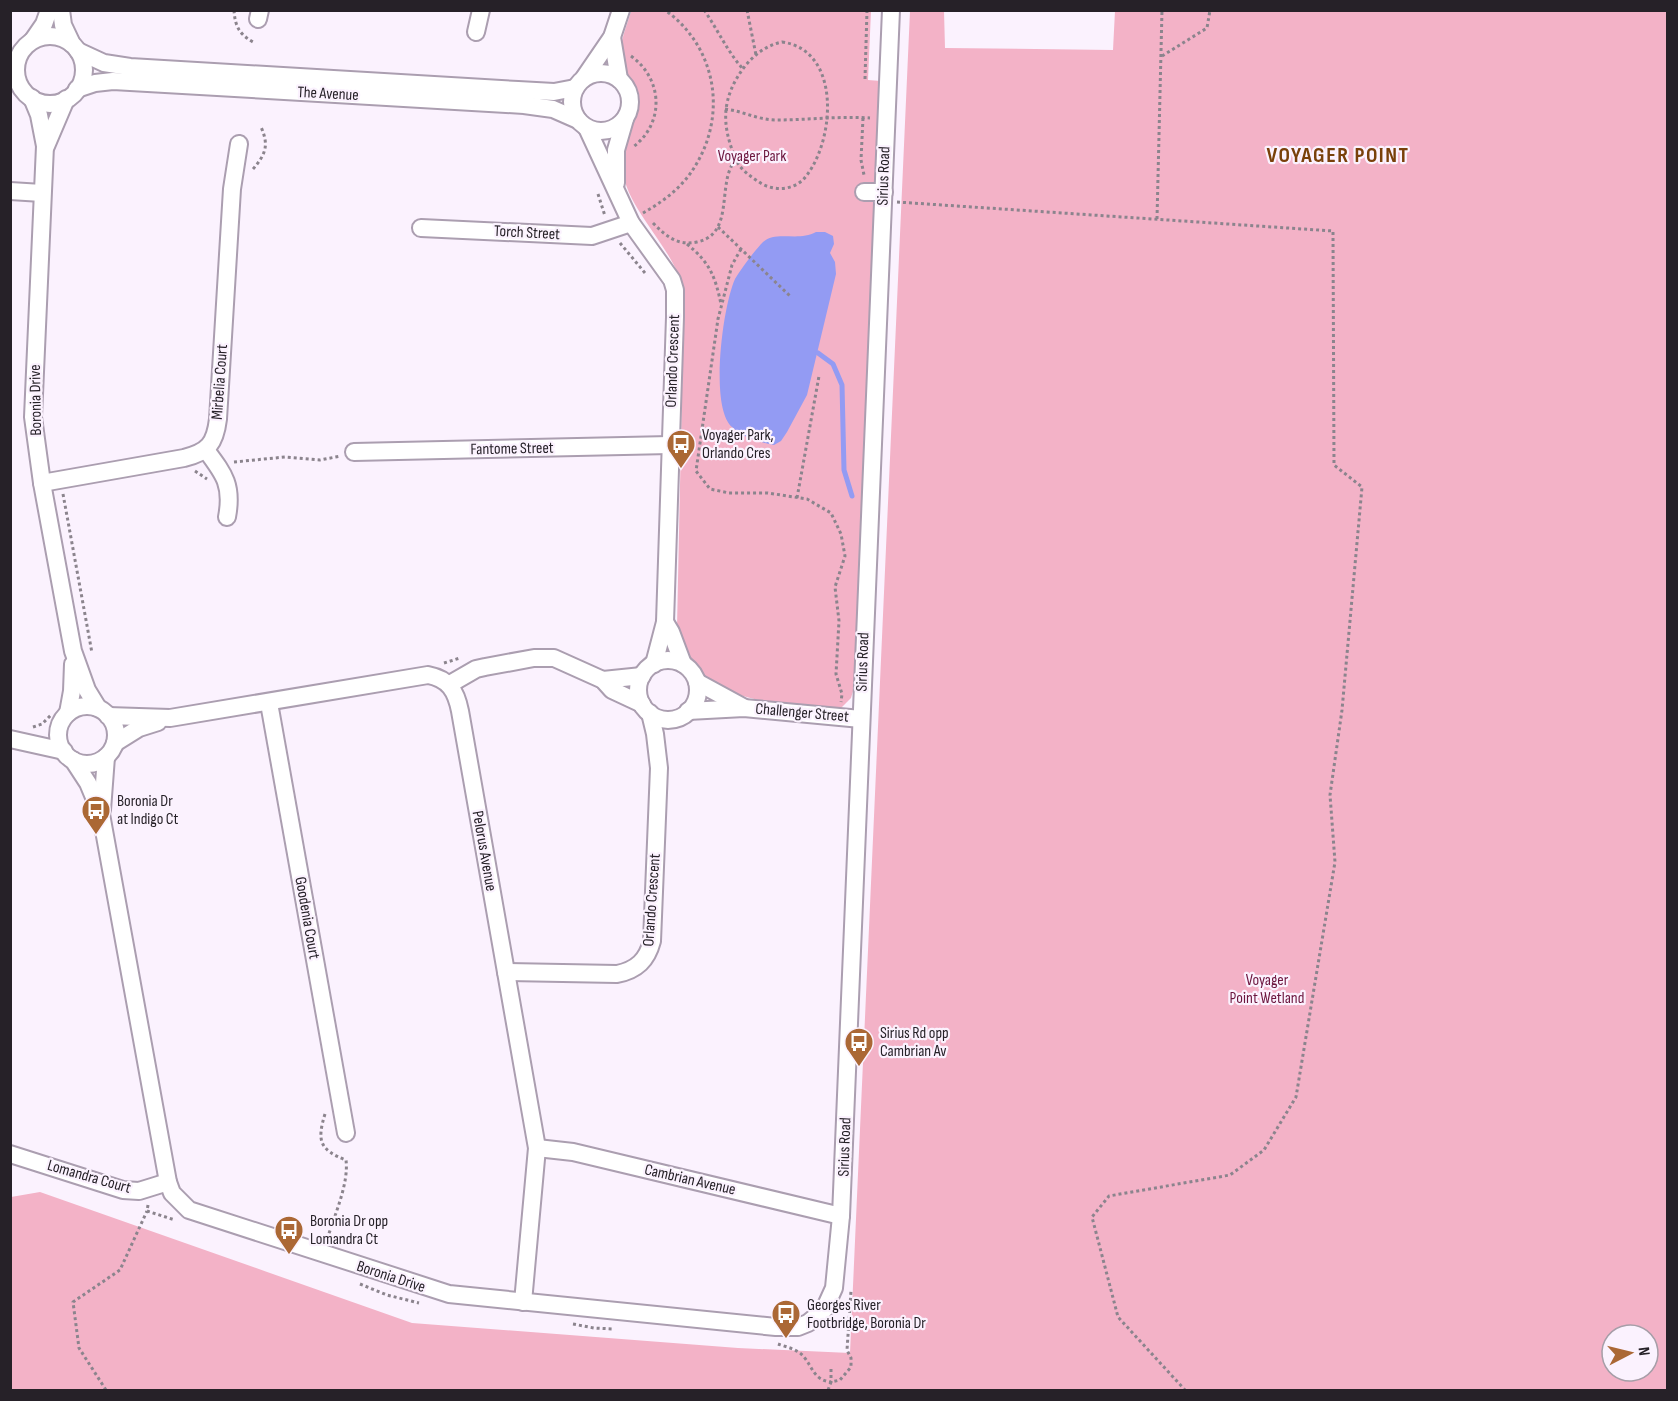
<svg xmlns="http://www.w3.org/2000/svg" width="1678" height="1401" font-family="'Sofia Sans Condensed',sans-serif">
	<rect width="100%" height="100%" fill="#fbf2fe"/>
	<g fill="#f3b2c7" fill-rule="evenodd">
		<path d="M631 11H871L868 80 881 81 856 681 851 698 840 709C794 705 724 705 694 665 686 654 682 639 677 627L684 296C680 251 622 209 622 163 622 143 634 123 637 104 636 89 627 81 622 68 615 51 627 27 631 11Z"/>
		<path d="M910 11H944L945 48 1113 50 1115 11H1667V1390H11V1197L40 1192 412 1323 738 1348 850 1353ZM1612 1335H1648V1371H1612Z"/>
	</g>
	<path fill="#939bf3" d="M816 232H825L833 236 834 244 830 253 835 262 836 274 807 395 787 432 781 441 774 445C760 442 743 438 732 427 709 407 723 305 735 279 740 270 756 249 763 242 776 230 798 242 816 232Z"/>
	<g fill="none" stroke-linecap="round" stroke-linejoin="round">
		<path stroke="#939bf3" stroke-width="5" d="M818 353 833 364 842 385 844 470 852 496"/>
		<g stroke="#ab9eb0" stroke-width="20">
			<g id="minor">
				<path d="M61 10 63 25 72 44"/>
				<path d="M258 19 260 10"/>
				<path d="M476 32 481 10"/>
				<circle cx="50" cy="70" r="34"/>
				<path d="M612 37 619 79"/>
				<path d="M33 40 44 24 49 10"/>
				<path d="M78 51 104 63 130 67 518 90 554 92 575 88"/>
				<circle cx="601" cy="102" r="29"/>
				<path d="M584 78 612 37 621 10"/>
				<path d="M77 89 95 83 113 81 524 105 553 109 578 120"/>
				<path d="M32 98 39 115 45 146 33 417 42 483 73 651 87 690 98 708"/>
				<path d="M587 128 631 223 672 280 675 290V317L665 622 654 664"/>
				<path d="M46 146 66 99"/>
				<path d="M616 183V150L625 119"/>
				<path d="M10 191 42 193"/>
				<path d="M864 192H884"/>
				<path d="M421 228 592 236 631 223"/>
				<path d="M206 450C224 474 233 485 227 517"/>
				<path d="M354 452 670 445"/>
				<path d="M42 483 184 458C208 452 215 444 218 419L232 189 239 144"/>
				<path d="M665 622 671 632 683 664"/>
				<circle cx="668" cy="690" r="30"/>
				<path d="M603 680 642 676"/>
				<path d="M697 682 743 707"/>
				<path d="M450 684 476 669 485 667 534 658H554L603 680 612 690 642 704"/>
				<path d="M269 703 346 1133"/>
				<circle cx="87" cy="735" r="29"/>
				<path d="M688 711 744 708 861 719"/>
				<path d="M68 713 72 691 73 664"/>
				<path d="M108 716 170 718 428 675C449 679 456 691 460 711L537 1148 523 1302"/>
				<path d="M10 739 64 751"/>
				<path d="M115 743 139 728 158 722"/>
				<path d="M73 760 88 783 101 814 168 1182 172 1193 189 1210 449 1294 776 1327H798L808 1323 824 1310 834 1288 841 1216 891 10"/>
				<path d="M102 810 106 757"/>
				<path d="M506 972 617 974C637 970 647 960 652 941L659 768 655 734 650 713"/>
				<path d="M537 1148 573 1152 841 1216"/>
				<path d="M10 1154 123 1190 139 1191 168 1182"/>
			</g>
		</g>
		<g stroke="#8b848d" stroke-width="3" stroke-dasharray="3 3" stroke-linecap="butt">
			<path d="M234 10C235 26 239 34 253 42"/>
			<path d="M704 10C718 30 727 51 743 69"/>
			<path d="M747 10 756 55"/>
			<path d="M782 42C841 50 835 138 807 175 796 191 773 192 759 182 750 176 741 170 736 160 721 124 721 98 745 66 755 54 767 45 782 42Z"/>
			<path d="M631 56C663 79 665 123 633 147"/>
			<path d="M1162 56 1207 28 1210 10"/>
			<path d="M865 79 867 10"/>
			<path d="M725 109C743 111 758 120 776 120 807 120 838 116 870 118"/>
			<path d="M863 118 861 160 864 175"/>
			<path d="M253 169C266 154 269 145 261 127"/>
			<path d="M598 194 605 216"/>
			<path d="M897 202 1333 231 1334 465 1362 487 1342 710 1330 795 1335 862 1296 1097 1264 1150 1230 1175 1109 1196 1092 1217 1118 1317 1185 1390"/>
			<path d="M643 213C661 203 680 189 692 171 728 118 718 48 665 10"/>
			<path d="M1157 219 1162 10"/>
			<path d="M653 223C666 236 677 246 697 242 727 236 722 203 727 180 728 172 732 165 735 158"/>
			<path d="M718 227 790 296"/>
			<path d="M620 243 645 273"/>
			<path d="M687 244C710 263 715 276 721 304"/>
			<path d="M741 249 732 265 718 319 696 471 710 489 729 493H768L807 499 831 513 841 534 845 556 835 587 839 621 836 674 842 694 841 702"/>
			<path d="M234 462 285 457 320 460 341 456"/>
			<path d="M195 471 207 479"/>
			<path d="M63 494 92 653"/>
			<path d="M797 498 819 376"/>
			<path d="M444 663 460 658"/>
			<path d="M33 727 42 724 52 714"/>
			<path d="M325 1114C317 1140 319 1150 346 1160 349 1184 334 1216 327 1240"/>
			<path d="M148 1205 147 1211 175 1220"/>
			<path d="M360 1284 387 1295 419 1303"/>
			<path d="M573 1324 594 1328 614 1329"/>
			<path d="M778 1344C786 1347 798 1349 804 1357 813 1368 814 1380 831 1382V1366"/>
			<path d="M106 1390 79 1348 73 1302 120 1270 147 1211"/>
			<path d="M828 1390 831 1382 840 1380 851 1367V1358L847 1350 851 1291"/>
		</g>
		<use href="#minor" stroke="#fff" stroke-width="16"/>
	</g>
	<defs>
		<g id="bus-pin" transform="scale(1.5)"><path d="M0 17L-7.5 6A9.5 9.5 0 1 1 7.5 6Z" fill="#ab6835" stroke="#fbf2fe"/><path d="M-5-6H5V4H4V6H2V4H-2V6H-4V4H-5ZM-3.5-4V0h7V-4ZM-3.5 1.2v1.5H-2V1.2ZM2 1.2v1.5H3.5V1.2Z" fill="#fff"/></g>
	</defs>
	<g fill-rule="evenodd">
		<use href="#bus-pin" x="681" y="444"/>
		<use href="#bus-pin" x="96" y="810"/>
		<use href="#bus-pin" x="859" y="1042"/>
		<use href="#bus-pin" x="289" y="1230"/>
		<use href="#bus-pin" x="786" y="1314"/>
	</g>
	<g text-anchor="middle" dominant-baseline="central" stroke-width="4.5" stroke-linejoin="round" paint-order="stroke">
		<g font-size="16" fill="#262128" stroke="#fbf2fe">
			<text transform="translate(328 94) rotate(3)">The Avenue</text>
			<text transform="translate(884 176) rotate(-88)">Sirius Road</text>
			<text transform="translate(527 233) rotate(3)">Torch Street</text>
			<text transform="translate(673 361) rotate(-88)">Orlando Crescent</text>
			<text transform="translate(220 382) rotate(-86)">Mirbelia Court</text>
			<text transform="translate(36 400) rotate(-91)">Boronia Drive</text>
			<text transform="translate(512 449) rotate(-1)">Fantome Street</text>
			<text transform="translate(863 662) rotate(-88)">Sirius Road</text>
			<text transform="translate(802 713) rotate(5)">Challenger Street</text>
			<text transform="translate(484 851) rotate(80)">Pelorus Avenue</text>
			<text transform="translate(652 900) rotate(-86)">Orlando Crescent</text>
			<text transform="translate(307 918) rotate(80)">Goodenia Court</text>
			<text transform="translate(845 1147) rotate(-88)">Sirius Road</text>
			<text transform="translate(89 1177) rotate(16)">Lomandra Court</text>
			<text transform="translate(690 1180) rotate(13)">Cambrian Avenue</text>
			<text transform="translate(391 1277) rotate(18)">Boronia Drive</text>
		</g>
		<g font-size="16" fill="#6c153e" stroke="#fbf2fe">
			<text x="752" y="156">Voyager Park</text>
			<text x="1267" y="980">Voyager<tspan x="1267" dy="18">Point Wetland</tspan></text>
		</g>
		<g font-size="16" fill="#262128" stroke="#fbf2fe" text-anchor="start">
			<text x="702" y="435">Voyager Park,<tspan x="702" dy="18">Orlando Cres</tspan></text>
			<text x="117" y="801">Boronia Dr<tspan x="117" dy="18">at Indigo Ct</tspan></text>
			<text x="880" y="1033">Sirius Rd opp<tspan x="880" dy="18">Cambrian Av</tspan></text>
			<text x="310" y="1221">Boronia Dr opp<tspan x="310" dy="18">Lomandra Ct</tspan></text>
			<text x="807" y="1305">Georges River<tspan x="807" dy="18">Footbridge, Boronia Dr</tspan></text>
		</g>
		<g font-size="22" font-weight="bold" letter-spacing="1.5" fill="#79400a" stroke="#fbf2fe">
			<text x="1338" y="155">VOYAGER POINT</text>
		</g>
	</g>
	<rect width="1678" height="1401" fill="none" stroke="#262128" stroke-width="24"/>
	<g transform="translate(1630 1353) rotate(83)"><circle r="28" fill="#fbf2fe" stroke="#a69ea8" stroke-width="1.5"/>
	<path d="M0-4.5L10 22L0 15L-10 22Z" fill="#ab6835"/>
	<text y="-9" font-size="16" font-weight="bold" text-anchor="middle" fill="#262128">N</text>
	</g>
</svg>
